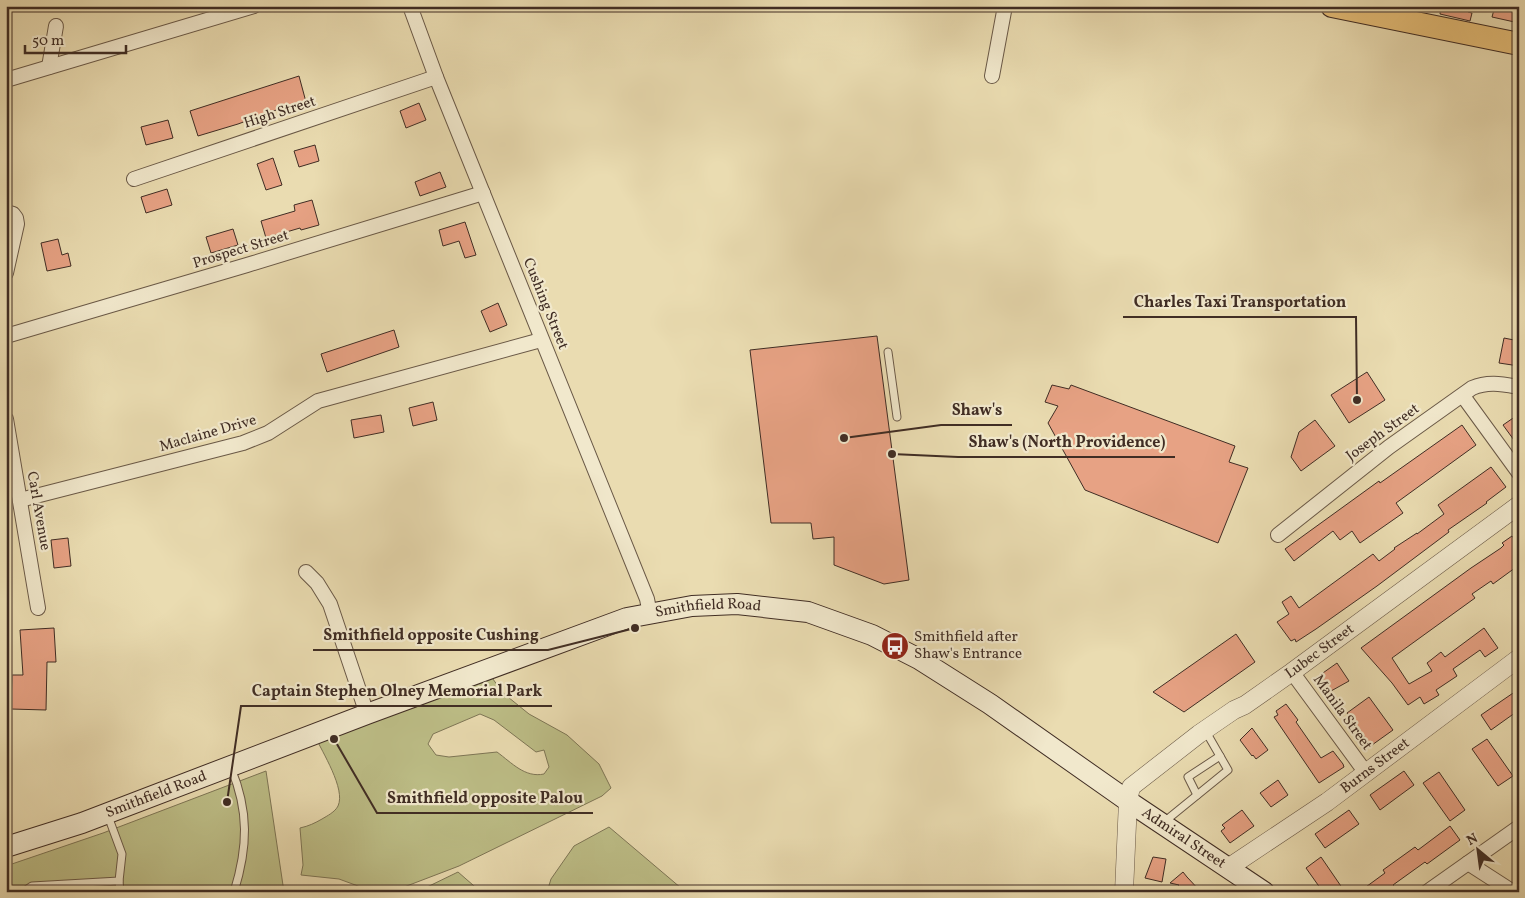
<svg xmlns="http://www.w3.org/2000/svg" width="1525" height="898" font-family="Vollkorn,serif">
	<rect width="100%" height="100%" fill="#eadcb1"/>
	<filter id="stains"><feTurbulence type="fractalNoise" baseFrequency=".004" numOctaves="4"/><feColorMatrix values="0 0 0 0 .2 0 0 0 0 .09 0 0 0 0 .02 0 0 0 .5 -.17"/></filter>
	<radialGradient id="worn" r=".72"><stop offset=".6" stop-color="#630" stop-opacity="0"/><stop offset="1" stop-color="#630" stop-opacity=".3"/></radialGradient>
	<g fill="#bdbe87" stroke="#7e7656" fill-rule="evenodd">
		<path d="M485 668 503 693 529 714 567 735 599 764 611 788 602 796 459 866 391 892H367L358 886 339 879 301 875 303 865 300 828C309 826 315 823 322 819 327 816 335 812 338 806 346 789 322 752 315 736ZM480 714 494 720 536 752 544 750 549 767 544 774C525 778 512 763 497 752L449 757 436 755 428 744 433 734Z"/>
		<path d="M266 771 284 892H6V866L103 833Z"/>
		<path d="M609 827 681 888V892H547L551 879 574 846Z"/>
		<path d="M458 872 481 892H418L423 889Z"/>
	</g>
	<g fill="#e7a284" stroke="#402d24">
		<path d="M1441 6H1468V12L1472 13 1470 21 1440 14Z"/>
		<path d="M1495 6H1519V23L1492 17Z"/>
		<path d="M299 76 306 102 290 105 238 124 198 136 190 111Z"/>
		<path d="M419 103 426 120 406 128 400 111Z"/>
		<path d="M168 120 173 138 146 145 141 127Z"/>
		<path d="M315 145 319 161 299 167 294 151Z"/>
		<path d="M273 158 282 185 266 190 257 164Z"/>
		<path d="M440 172 446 187 420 196 415 182Z"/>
		<path d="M167 189 172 205 146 213 141 197Z"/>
		<path d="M312 200 319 225 301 230 300 228 266 238 261 221 295 211 294 205Z"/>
		<path d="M465 222 476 255 465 258 459 241 443 246 439 230Z"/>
		<path d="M233 229 238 245 211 253 206 237Z"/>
		<path d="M58 239 62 255 68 253 71 266 47 271 41 243Z"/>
		<path d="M498 303 507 325 490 332 481 311Z"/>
		<path d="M394 330 399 347 327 372 321 354Z"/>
		<path d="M877 336 909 580 884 584 834 565V537L813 539 811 523H771L750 350Z"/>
		<path d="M1504 338 1519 341V366L1499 363Z"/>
		<path d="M1367 372 1385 400 1349 423 1331 395Z"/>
		<path d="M1052 385 1069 389 1071 385 1235 446 1229 462 1248 468 1218 543 1085 490 1048 423 1058 406 1045 402Z"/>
		<path d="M433 402 437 420 413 426 409 408Z"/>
		<path d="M1519 414V447L1503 425Z"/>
		<path d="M381 415 384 432 354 438 351 420Z"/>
		<path d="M1315 420 1335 446 1301 471 1291 457 1299 432Z"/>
		<path d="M1462 425 1476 445 1396 503 1403 513 1360 543 1352 531 1340 540 1333 531 1294 561 1285 549 1379 481 1380 483Z"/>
		<path d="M1491 467 1506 487 1486 502 1487 503 1448 530 1449 532 1377 586 1316 629 1296 642 1295 639 1291 641 1277 622 1289 614 1282 602 1291 596 1299 608 1373 554 1379 561 1395 549 1394 548 1417 533V534L1444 514 1438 505Z"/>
		<path d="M1512 536 1519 545V565L1493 584 1491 581 1472 594 1475 598 1392 658 1409 684 1432 671 1427 663 1441 652 1445 657 1484 628 1498 648 1485 657 1480 650 1453 669 1457 676 1436 690 1439 695 1424 704 1420 697 1408 705 1392 683 1361 648 1471 568 1501 548 1504 545 1502 543Z"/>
		<path d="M68 538 71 566 54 568 51 540Z"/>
		<path d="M54 628 56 662H47L46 710 11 709 12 675H23L20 630Z"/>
		<path d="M1236 634 1255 662 1184 712 1153 692Z"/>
		<path d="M1337 663 1349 681 1331 691 1320 675Z"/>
		<path d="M1519 689V710L1491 730 1481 715Z"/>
		<path d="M1369 697 1393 730 1372 745 1369 741 1368 742 1347 713Z"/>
		<path d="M1286 704 1298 720 1296 722 1321 758 1333 751 1343 764 1344 767 1319 783 1274 717 1278 715 1276 711Z"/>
		<path d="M1252 728 1268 750 1256 759 1253 755 1252 756 1240 740Z"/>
		<path d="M1487 739 1513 776 1498 786 1472 749Z"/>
		<path d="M1404 771 1414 785 1380 810 1370 795Z"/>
		<path d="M1439 772 1465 810 1450 821 1423 783Z"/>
		<path d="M1278 780 1288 795 1271 807 1260 793Z"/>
		<path d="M1242 810 1254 826 1230 843 1221 831 1225 828 1222 825Z"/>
		<path d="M1349 810 1359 824 1325 848 1315 834Z"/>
		<path d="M1450 826 1460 840 1427 864 1425 862 1393 885 1395 887 1389 892H1359L1385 873 1383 870 1415 847 1418 850Z"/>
		<path d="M1153 857 1166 859 1162 882 1145 878Z"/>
		<path d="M1321 857 1345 892H1323L1306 868Z"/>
		<path d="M1183 872 1187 877 1201 892H1172L1179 885 1170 883Z"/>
	</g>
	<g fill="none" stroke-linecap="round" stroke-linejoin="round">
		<g stroke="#6a5947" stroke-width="9">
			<g id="service">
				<path d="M888 352 897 417"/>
				<path d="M231 768C249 811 248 847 234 892"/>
				<path d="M1197 795 1188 777 1220 756"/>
				<path d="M1164 822 1228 770 1205 730"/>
				<path d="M119 881 120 892"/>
				<path d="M23 892 32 886 119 881 122 854 108 816"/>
			</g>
		</g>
		<g stroke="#6a5947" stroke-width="16">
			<g id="minor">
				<path d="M410 6 436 77 647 599 650 614"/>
				<path d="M49 67 56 26"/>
				<path d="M992 76 1005 6"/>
				<path d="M6 80 254 6"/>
				<path d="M134 179 436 77"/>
				<path d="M6 212 13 214 16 218 17 224 6 273"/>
				<path d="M6 336 247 265 483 193"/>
				<path d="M1463 396 1519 473"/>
				<path d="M6 419 38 608"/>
				<path d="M20 500 243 443 268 433 318 401 541 340"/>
				<path d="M1278 535 1389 447 1472 388C1488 381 1502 384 1519 387"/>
				<path d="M306 572 317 583 330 604 367 714"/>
				<path d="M1292 672 1366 773"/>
				<path d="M1468 863 1513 892"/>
				<path d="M1427 892 1519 827"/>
			</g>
		</g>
		<g stroke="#6a5947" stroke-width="19">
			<g id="tertiary">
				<path id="s1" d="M1228 868 1327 802 1519 658"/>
				<path id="s2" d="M1124 892 1128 801 1131 787 1199 734 1234 710 1245 705 1292 672 1519 505"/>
			</g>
		</g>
		<g stroke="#402d24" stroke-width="22">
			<g id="secondary">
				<path id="s3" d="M6 847 82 823 367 714 627 618 692 606 737 604 808 612 872 635 919 659 990 704 1128 801 1264 892"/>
			</g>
		</g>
		<g stroke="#402d24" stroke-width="24">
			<path id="primary" d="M1332 6 1519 44"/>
		</g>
		<use href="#service" stroke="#f1e8cc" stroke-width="7"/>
		<use href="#minor" stroke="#f1e8cc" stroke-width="14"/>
		<use href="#tertiary" stroke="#f1e8cc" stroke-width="18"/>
		<use href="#secondary" stroke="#f1e8cc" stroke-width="20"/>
		<use href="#primary" stroke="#e5be78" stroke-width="22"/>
	</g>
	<defs>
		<g id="bus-disc" transform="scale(1.4375)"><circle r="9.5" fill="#8f2418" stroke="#f1e8cc"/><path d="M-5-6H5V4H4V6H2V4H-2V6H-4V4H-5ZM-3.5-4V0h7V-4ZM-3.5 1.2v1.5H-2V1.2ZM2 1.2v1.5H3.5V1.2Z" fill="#fff"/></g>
	</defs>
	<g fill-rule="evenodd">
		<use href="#bus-disc" x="895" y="646"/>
	</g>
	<g text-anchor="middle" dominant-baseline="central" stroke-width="4.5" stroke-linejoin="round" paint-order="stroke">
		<g font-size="15" fill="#402d24" stroke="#f1e8cc">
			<text transform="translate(280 113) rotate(-18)">High Street</text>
			<text transform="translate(241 250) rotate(-17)">Prospect Street</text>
			<text transform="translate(545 304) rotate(68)">Cushing Street</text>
			<text transform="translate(1383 433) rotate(-36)">Joseph Street</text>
			<text transform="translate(208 434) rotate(-16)">Maclaine Drive</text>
			<text transform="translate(38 511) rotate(80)">Carl Avenue</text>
			<text stroke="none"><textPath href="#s3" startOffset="744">Smithfield Road</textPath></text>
			<text stroke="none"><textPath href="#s2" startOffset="338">Lubec Street</textPath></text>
			<text transform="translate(1342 713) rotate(54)">Manila Street</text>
			<text stroke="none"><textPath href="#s1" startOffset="179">Burns Street</textPath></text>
			<text stroke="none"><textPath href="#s3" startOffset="159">Smithfield Road</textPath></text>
			<text stroke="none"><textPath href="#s3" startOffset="1285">Admiral Street</textPath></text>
		</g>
		<g font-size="15" fill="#402d24" stroke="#f1e8cc" text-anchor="start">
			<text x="914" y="637">Smithfield after<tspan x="914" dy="17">Shaw's Entrance</tspan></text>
		</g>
	</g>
	<path fill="none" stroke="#402d24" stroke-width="2" d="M1357 400L1356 317H1123M844 438L941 425H1012M892 454L958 457H1175M635 628L548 650H313M227 802L241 706H552M334 739L377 813H593"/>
	<g fill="#402d24" stroke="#f1e8cc" stroke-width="2">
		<circle cx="1357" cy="400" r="5"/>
		<circle cx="844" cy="438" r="5"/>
		<circle cx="892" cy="454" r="5"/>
		<circle cx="635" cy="628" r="5"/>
		<circle cx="227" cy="802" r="5"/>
		<circle cx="334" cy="739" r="5"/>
	</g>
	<g font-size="16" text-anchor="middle" font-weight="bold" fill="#402d24" stroke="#f1e8cc" stroke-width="4.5" stroke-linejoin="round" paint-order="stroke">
		<text x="1240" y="307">Charles Taxi Transportation</text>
		<text x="977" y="415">Shaw's</text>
		<text x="1067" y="447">Shaw's (North Providence)</text>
		<text x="431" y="640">Smithfield opposite Cushing</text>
		<text x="397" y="696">Captain Stephen Olney Memorial Park</text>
		<text x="485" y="803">Smithfield opposite Palou</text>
	</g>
	<rect width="1525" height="898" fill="none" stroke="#eadcb1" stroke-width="25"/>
	<rect x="8" y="8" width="1510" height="883" fill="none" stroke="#402d24" stroke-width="2.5"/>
	<rect x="12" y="12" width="1500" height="873" fill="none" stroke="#402d24"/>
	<g transform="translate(1478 850) rotate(331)" stroke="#f1e8cc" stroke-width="4" paint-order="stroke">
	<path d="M0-4L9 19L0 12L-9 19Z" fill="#402d24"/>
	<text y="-8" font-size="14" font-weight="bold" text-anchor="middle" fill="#402d24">N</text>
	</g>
	<path d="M25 45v8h101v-8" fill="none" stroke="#402d24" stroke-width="2.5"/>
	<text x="32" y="45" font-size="15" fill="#402d24" stroke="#f1e8cc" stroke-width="4" paint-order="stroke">50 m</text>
	<rect width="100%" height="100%" filter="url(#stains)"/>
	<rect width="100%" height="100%" fill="url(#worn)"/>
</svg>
